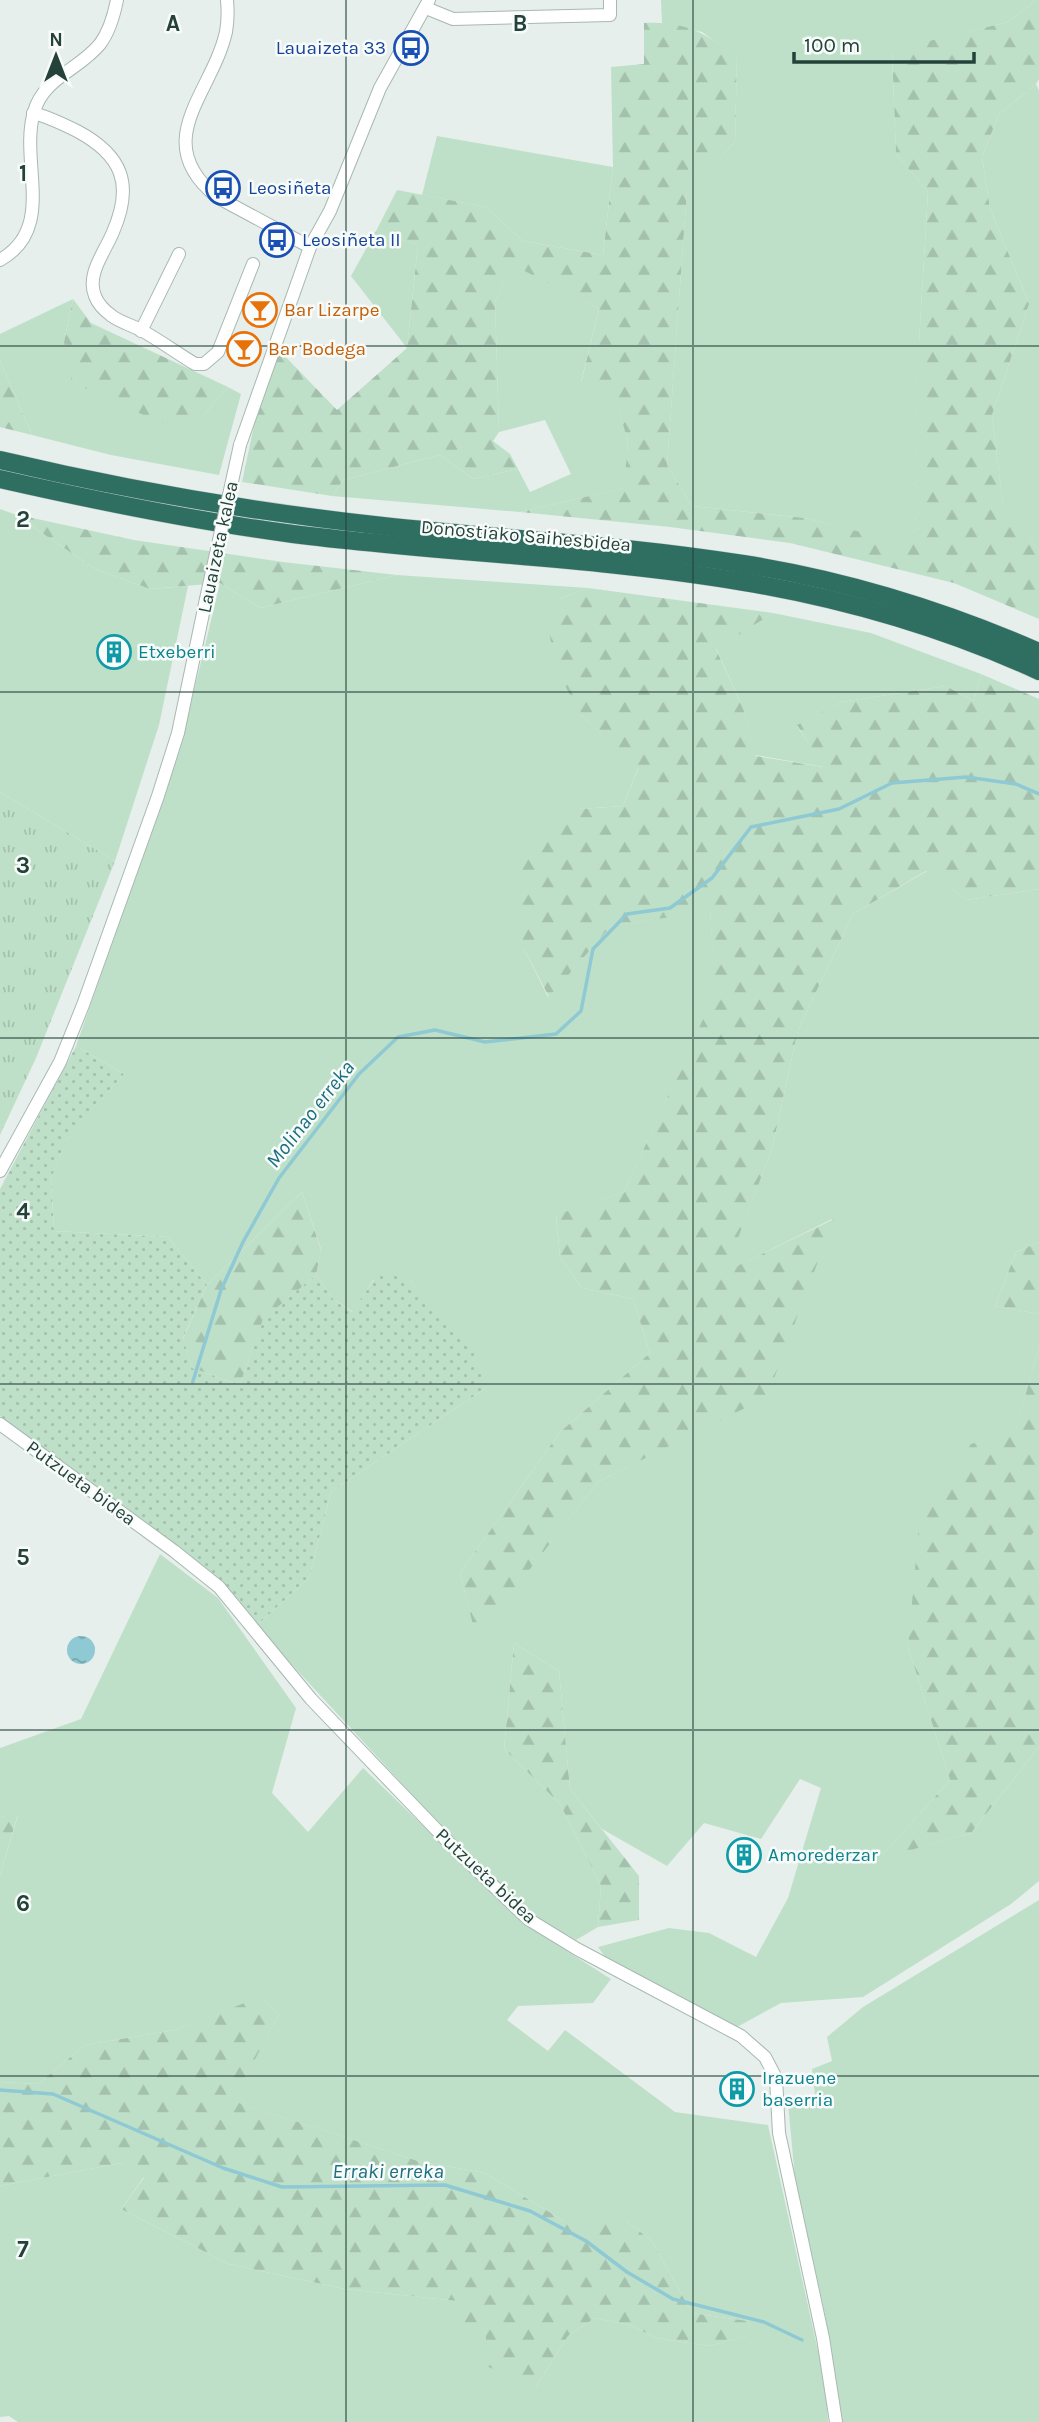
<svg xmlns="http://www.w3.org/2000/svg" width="1039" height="2422" font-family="Karla,sans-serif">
	<defs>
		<pattern id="forest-firs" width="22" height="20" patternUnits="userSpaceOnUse" patternTransform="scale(1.75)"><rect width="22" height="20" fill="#bfe0c8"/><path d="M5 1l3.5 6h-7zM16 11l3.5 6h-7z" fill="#a4c1ad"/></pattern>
		<pattern id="park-tufts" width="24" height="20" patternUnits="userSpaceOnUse" patternTransform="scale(1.75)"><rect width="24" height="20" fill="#bfe0c8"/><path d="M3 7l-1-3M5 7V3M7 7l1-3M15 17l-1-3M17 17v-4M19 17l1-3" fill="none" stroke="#a4c1ad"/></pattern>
		<pattern id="garden-dots" width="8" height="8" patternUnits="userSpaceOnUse" patternTransform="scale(1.75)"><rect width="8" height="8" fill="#bfe0c8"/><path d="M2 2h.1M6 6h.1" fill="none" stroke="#a4c1ad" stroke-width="1.8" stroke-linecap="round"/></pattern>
		<pattern id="water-ripples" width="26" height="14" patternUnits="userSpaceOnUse" patternTransform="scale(1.75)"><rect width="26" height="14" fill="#8ec9d4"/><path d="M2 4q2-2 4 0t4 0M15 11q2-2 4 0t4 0" fill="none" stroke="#74a5ad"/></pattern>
	</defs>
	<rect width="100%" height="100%" fill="#e6efeb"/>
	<g fill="#bfe0c8">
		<path d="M661 0H1036L1008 22 892 51 896 154 928 192 919 342V528L900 543 805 518 692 506 667 465 687 189 735 142 737 57 702 32 662 23Z"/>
		<path d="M1036 84 1039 91V550L1003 506 992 415 1029 304 990 208 982 157 999 114Z"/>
		<path d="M437 136 613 167 603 255 523 241 486 207 422 195Z"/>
		<path d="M375 233 418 244 407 348 351 276Z"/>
		<path d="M513 264 599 309 581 382 617 404 628 441 625 488 520 512 332 496 343 480 440 455 473 479 518 469 530 492 571 474 545 420 499 432 495 301Z"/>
		<path d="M73 299 64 342 204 415 228 387 241 394 219 475 111 455 32 435 0 361V334Z"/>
		<path d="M0 509 14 514 95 569 150 589 188 586 159 725 115 861 0 792Z"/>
		<path d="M397 575 588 588 559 599 581 715 638 768 623 806 579 809 523 947 548 997 611 926 710 910 716 993 624 1192 556 1216 560 1257 582 1288 633 1299 650 1353 560 1432 460 1573 474 1628 516 1586 598 1482 767 1396 832 1219 724 1273 772 1149 798 1030 853 914 927 871 967 900 1039 889V1242L1016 1252 995 1306 1039 1314V1347L1015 1433 971 1445 908 1647 950 1780 880 1858 971 1833 1039 1747V1881L1011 1904 863 1997 781 2003 737 2027 608 1961 598 1947 669 1928 709 1933 756 1957 788 1898 821 1788 800 1779 761 1839 704 1823 667 1866 602 1829 570 1789 559 1671 514 1643 504 1749 560 1804 601 1886 598 1927 576 1940 539 1918 484 1872 256 1626 309 1578 331 1492 486 1388 410 1280H373L353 1312 333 1299 316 1275 321 1249 302 1192 207 1285 168 1237 54 1231 51 1178 69 1135 124 1074 76 1046 179 753 220 583 260 608Z"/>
		<path d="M773 613 871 633 981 674 974 701 946 686 841 702 797 726 824 767 755 755 744 711 716 648Z"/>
		<path d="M1039 1525V1577L1022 1546Z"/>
		<path d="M160 1554 218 1598 296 1708 272 1793 308 1832 363 1768 527 1926 611 1979 593 2003 518 2006 507 2020 548 2051 565 2030 675 2112 768 2125 826 2387 828 2422H18L9 2416 0 2417V2186L121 2163 144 2177 121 2209 229 2264 345 2289 457 2301 536 2387 568 2336 595 2318 630 2325 656 2338 709 2346 754 2334 748 2321 692 2313 652 2241 626 2221H564L485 2173 418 2161 232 2101 279 2014 261 1998 175 2030 85 2045 38 2084 0 2082V1875L18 1815 0 1817V1748L81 1719Z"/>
		<path d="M1039 1900V2422H842L825 2314 795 2178 788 2103H816L812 2069 832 2061 827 2037 863 2007Z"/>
	</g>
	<g fill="url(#forest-firs)">
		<path d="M1036 0H1039V79L1036 84 999 114 982 157 990 208 1029 304 992 415 1003 505 1039 550V619L954 583 790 543 670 527 520 512 624 488 628 441 617 405 581 383 599 309 513 265 495 301 499 432 493 441 510 454 518 469 473 479 440 455 343 480 332 496 242 482 259 402 279 350 337 410 407 348 418 244 375 233 397 190 486 207 523 241 603 255 613 167 611 67 644 64V23C686 21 704 33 737 56L735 142 687 190 667 465 692 506 805 518 900 542 919 528V342L928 192 896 154 892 50 1008 22Z"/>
		<path d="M73 299 91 323 228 387 204 415 161 423 72 382 64 342Z"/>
		<path d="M0 361 32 435 0 427Z"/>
		<path d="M14 514 134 540 283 562 397 575 260 608 220 583 150 589 95 569Z"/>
		<path d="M588 588 773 613 716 649 744 711 756 756 823 767 797 725 841 702 946 686 974 701 981 674 1039 699V889L967 900 926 871 853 914 798 1030 772 1149 725 1272 834 1219 767 1397 598 1482 516 1587 474 1629 460 1573 560 1432 650 1353 633 1299 582 1288 560 1257 556 1215 624 1192 715 993 710 911 611 926 549 997 523 947 516 868 579 809 623 806 638 769 581 715 557 671 549 632 559 599Z"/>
		<path d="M302 1192 321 1250 316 1275 263 1320 240 1385 192 1368 183 1339 207 1285Z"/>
		<path d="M1039 1242V1314L995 1306 1016 1252Z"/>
		<path d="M1039 1347V1525L1023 1546 1039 1577V1747L971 1833 879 1859 950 1780 908 1647 919 1525 971 1444 1015 1432Z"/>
		<path d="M514 1643 559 1671 570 1789 639 1876V1920L598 1927 601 1886 560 1804 504 1749Z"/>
		<path d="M18 1814 0 1875V1817Z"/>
		<path d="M260 1997 279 2014 233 2101 418 2161 485 2173 564 2221H626L652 2241 692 2313 748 2321 755 2334 709 2346 656 2338 630 2325 595 2318 568 2336 536 2387 486 2366V2332L459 2324 457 2301 345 2289 229 2264 121 2209 144 2178 121 2163 0 2186V2082L38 2084 85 2045 175 2030Z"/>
	</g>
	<path fill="url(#park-tufts)" d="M0 792 115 861 36 1058 0 1135Z"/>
	<path fill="url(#garden-dots)" d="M76 1046 124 1074 69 1136 51 1178 54 1231 168 1237 207 1285 183 1338 192 1368 240 1385 263 1319 316 1275 333 1299 352 1312 373 1281 382 1273 396 1272 410 1280 421 1295 474 1353 486 1388 331 1492 309 1578 256 1626 239 1600 222 1582 0 1416V1189Z"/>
	<circle fill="url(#water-ripples)" cx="81" cy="1650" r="14"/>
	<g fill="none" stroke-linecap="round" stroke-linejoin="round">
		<g stroke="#8ec9d4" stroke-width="3.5">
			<path d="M193 1381 221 1290 243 1242 279 1178 359 1074 398 1037 435 1030 485 1042 556 1034 581 1011 593 949 627 914 670 908 712 878 751 827 839 809 892 783 966 777 1016 784 1039 794"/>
			<path d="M0 2090 53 2094 223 2168 282 2187 445 2185 530 2211 586 2241 627 2272 673 2299 764 2322 802 2340"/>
		</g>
		<g stroke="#a8b8b2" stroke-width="14">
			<g id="minor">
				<path d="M227 0C228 11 228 21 226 32 212 94 148 141 217 197L310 247"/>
				<path d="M426 8 453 19 610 15V0"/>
				<path d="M33 113C49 117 63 124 77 131 122 155 134 184 113 232 105 252 86 274 95 296 98 304 105 311 112 316 120 322 131 325 141 330 159 340 177 353 195 364H204L218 352 253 264"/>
				<path d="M0 260C57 228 19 162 34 112 43 78 79 70 100 44 109 32 114 15 117 0"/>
				<path d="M141 331 179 254"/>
				<path d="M240 445 310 247 330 211 380 88 429 0"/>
				<path d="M0 1171 60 1062 83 1005 158 796 178 733 206 599"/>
				<path d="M0 1424 174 1551 219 1587 311 1699 454 1848 528 1919 577 1949 741 2036 765 2057 776 2078 779 2133 823 2338 836 2422"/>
			</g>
		</g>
		<g stroke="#c2cac8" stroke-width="19">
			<g id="highway">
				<path d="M0 460C127 490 254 512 383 526 503 539 624 545 743 564 845 580 945 611 1039 652"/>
				<path d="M0 479C97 501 194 521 293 534 443 553 595 557 744 582 845 599 945 628 1039 671"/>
			</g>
		</g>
		<use href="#minor" stroke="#fff" stroke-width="12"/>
		<use href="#highway" stroke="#2f6f62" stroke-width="18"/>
		<g stroke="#a8b8b2" stroke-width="14" stroke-linecap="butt">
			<path id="minor-bridge" d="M206 599 240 445"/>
		</g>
		<use href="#minor-bridge" stroke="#fff" stroke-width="12"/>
	</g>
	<path fill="none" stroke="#24423a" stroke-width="2" stroke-opacity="0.55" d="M346 0V2422M693 0V2422M0 346H1039M0 692H1039M0 1038H1039M0 1384H1039M0 1730H1039M0 2076H1039"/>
	<defs>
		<g id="bus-ring" transform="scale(1.75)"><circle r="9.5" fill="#f7fbf9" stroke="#1a4fb4" stroke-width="1.5"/><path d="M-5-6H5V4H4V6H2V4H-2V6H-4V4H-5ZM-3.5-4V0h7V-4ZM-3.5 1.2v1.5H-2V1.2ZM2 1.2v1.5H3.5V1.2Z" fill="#1a4fb4"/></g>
		<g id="bar-ring" transform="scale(1.75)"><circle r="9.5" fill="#f7fbf9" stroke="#e8710a" stroke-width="1.5"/><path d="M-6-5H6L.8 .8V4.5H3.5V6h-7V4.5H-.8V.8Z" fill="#e8710a"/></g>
		<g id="building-ring" transform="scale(1.75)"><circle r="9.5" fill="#f7fbf9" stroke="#0f9aa8" stroke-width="1.5"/><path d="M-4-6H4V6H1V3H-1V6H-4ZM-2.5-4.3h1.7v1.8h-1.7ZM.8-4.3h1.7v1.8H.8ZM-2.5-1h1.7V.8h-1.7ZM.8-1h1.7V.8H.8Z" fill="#0f9aa8"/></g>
	</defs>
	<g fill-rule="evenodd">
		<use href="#bus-ring" x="411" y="48"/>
		<use href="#bus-ring" x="223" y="188"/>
		<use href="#bus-ring" x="277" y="240"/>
		<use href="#bar-ring" x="260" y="310"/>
		<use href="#bar-ring" x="244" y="349"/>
		<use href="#building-ring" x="114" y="652"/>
		<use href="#building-ring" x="744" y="1855"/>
		<use href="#building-ring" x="737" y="2089"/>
	</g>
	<g text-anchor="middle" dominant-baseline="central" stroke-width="5" stroke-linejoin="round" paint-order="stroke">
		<g font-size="19" fill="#164399" stroke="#f7fbf9" text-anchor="start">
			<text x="386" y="48" text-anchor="end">Lauaizeta 33</text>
			<text x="248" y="188">Leosiñeta</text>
			<text x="302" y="240">Leosiñeta II</text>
		</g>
		<g font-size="19" fill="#c56008" stroke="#f7fbf9" text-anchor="start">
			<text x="284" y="310">Bar Lizarpe</text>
			<text x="268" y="349">Bar Bodega</text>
		</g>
		<g font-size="19" fill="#24423a" stroke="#f7fbf9">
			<text transform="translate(526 536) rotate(5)">Donostiako Saihesbidea</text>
			<text transform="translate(218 547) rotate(-78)">Lauaizeta kalea</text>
			<text transform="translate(81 1483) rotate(36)">Putzueta bidea</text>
			<text transform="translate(486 1876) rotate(43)">Putzueta bidea</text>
		</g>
		<g font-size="19" fill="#0d838f" stroke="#f7fbf9" text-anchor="start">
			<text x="138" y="652">Etxeberri</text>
			<text x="768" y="1855">Amorederzar</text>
			<text x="762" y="2078">Irazuene<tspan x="762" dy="22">baserria</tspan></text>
		</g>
		<g font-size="21" font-style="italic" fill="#1c6f80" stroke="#f7fbf9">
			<text transform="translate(310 1114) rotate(-52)">Molinao erreka</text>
			<text x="388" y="2171">Erraki erreka</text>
		</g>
	</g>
	<g font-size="23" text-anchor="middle" font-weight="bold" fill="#24423a" stroke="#f7fbf9" stroke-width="5" stroke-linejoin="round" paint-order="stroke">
		<text x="173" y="31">A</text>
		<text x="520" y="31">B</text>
		<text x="23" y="181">1</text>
		<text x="23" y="527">2</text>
		<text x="23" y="873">3</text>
		<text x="23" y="1219">4</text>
		<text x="23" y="1565">5</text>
		<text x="23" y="1911">6</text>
		<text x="23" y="2257">7</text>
	</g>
	<g transform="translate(56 56)" stroke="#f7fbf9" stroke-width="5" paint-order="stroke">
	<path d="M0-5L12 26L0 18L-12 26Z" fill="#24423a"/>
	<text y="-10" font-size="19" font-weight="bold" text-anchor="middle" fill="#24423a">N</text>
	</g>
	<path d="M794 52v10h180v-10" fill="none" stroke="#24423a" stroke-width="3.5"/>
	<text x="804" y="52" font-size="21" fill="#24423a" stroke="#f7fbf9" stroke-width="5" paint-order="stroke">100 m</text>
</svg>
